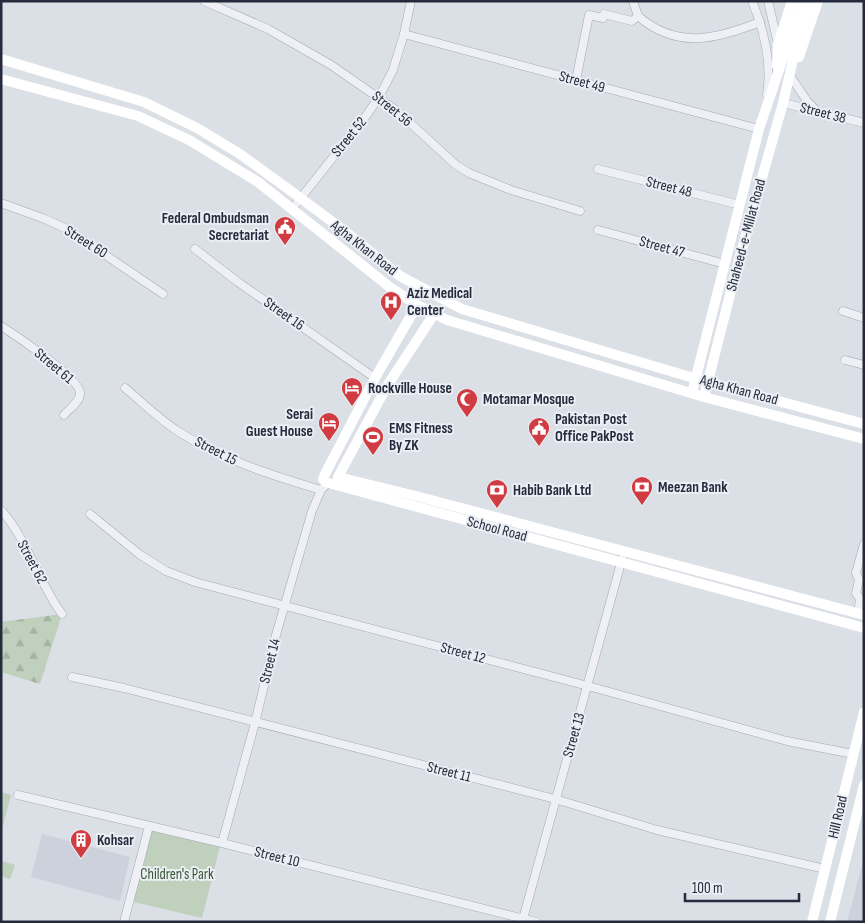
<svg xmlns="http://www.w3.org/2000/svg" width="865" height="923" font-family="'Sofia Sans Condensed',sans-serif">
	<defs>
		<pattern id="forest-firs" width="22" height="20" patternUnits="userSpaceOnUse" patternTransform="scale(1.25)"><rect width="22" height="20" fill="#bfd0bc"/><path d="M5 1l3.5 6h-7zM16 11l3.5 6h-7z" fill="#a4b3a2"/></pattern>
	</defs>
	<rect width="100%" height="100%" fill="#dbdfe6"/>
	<g fill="#cdd1db">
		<path d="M42 834 130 857 120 901 31 877Z"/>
		<path d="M864 858V922H847Z"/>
	</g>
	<g fill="#bfd0bc">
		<path d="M1 792 11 795 1 833Z"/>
		<path d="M151 829 220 846 202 918 134 902Z"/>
		<path d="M1 861 15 865 10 879 1 876Z"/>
	</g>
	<path fill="url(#forest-firs)" d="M62 614 40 684 1 672V622Z"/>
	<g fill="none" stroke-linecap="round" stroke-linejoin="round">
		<g stroke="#a4a9b3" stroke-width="9">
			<g id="street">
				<path d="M204 1 268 29 331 65 396 110 456 165 469 173 511 190 580 211"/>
				<path d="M752 1C764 30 772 63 767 94"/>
				<path d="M768 1 778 44"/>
				<path d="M638 16C677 50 717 39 760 22"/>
				<path d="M404 34 759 129"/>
				<path d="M789 74 807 101 816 110"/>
				<path d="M576 80 589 15 603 18 604 14 632 21 638 16 633 1"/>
				<path d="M783 103 864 123"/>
				<path d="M598 169 740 205"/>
				<path d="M1 203 45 219 67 229 163 294"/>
				<path d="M292 209 366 116 379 97 393 70 404 34 411 1"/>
				<path d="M598 230 725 264"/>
				<path d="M195 249 238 282 375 378"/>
				<path d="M843 311 864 318"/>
				<path d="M1 326C15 335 80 378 80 393 81 401 69 409 64 415"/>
				<path d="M845 360 864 365"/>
				<path d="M125 388C142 402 160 420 179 432 223 460 271 475 321 490"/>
				<path d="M1 510C28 540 38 582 62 614"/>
				<path d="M90 514 139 554 166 571 195 582 588 686 787 741 853 754"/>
				<path d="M858 613 860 599 856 593 859 580 856 573 864 544"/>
				<path d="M72 677 124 688 555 799 657 830 825 869"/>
				<path d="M18 795 222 843 536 922"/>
				<path d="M222 843 255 723 276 635 312 511 321 490 328 483"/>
				<path d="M523 919 624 552"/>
				<path d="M124 922 149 826"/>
			</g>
		</g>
		<use href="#street" stroke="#eef0f5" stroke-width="8"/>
		<g stroke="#fff" stroke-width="10">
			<path d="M799 57 818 1"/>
			<path d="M1 59 144 102 197 128 240 154 291 191 346 232 400 276 462 309 707 382 864 424"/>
			<path d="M777 66 778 44 792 1"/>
			<path d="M1 79 138 116 189 140 258 182 391 288 417 305 447 320 704 397 864 439"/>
			<path d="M417 305 375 378 325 474 323 479 325 482 864 628"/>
			<path d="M434 314 387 386 338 477 416 496 864 615"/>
			<path d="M692 393 759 129 801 5"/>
			<path d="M704 397 738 263 783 103 797 42 809 1"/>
			<path d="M812 922 864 712"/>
			<path d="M830 922 864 785"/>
		</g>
	</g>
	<defs>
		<g id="civic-pin" transform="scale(1.125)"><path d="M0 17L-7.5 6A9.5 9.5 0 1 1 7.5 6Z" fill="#d03c42" stroke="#ebeef4"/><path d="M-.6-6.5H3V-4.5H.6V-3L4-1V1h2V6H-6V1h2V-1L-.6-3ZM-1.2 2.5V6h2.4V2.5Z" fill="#fff"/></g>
		<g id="hospital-pin" transform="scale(1.125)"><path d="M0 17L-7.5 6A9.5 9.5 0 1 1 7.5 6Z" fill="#d03c42" stroke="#ebeef4"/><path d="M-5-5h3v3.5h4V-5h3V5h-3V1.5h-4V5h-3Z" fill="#fff"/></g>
		<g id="hotel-pin" transform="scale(1.125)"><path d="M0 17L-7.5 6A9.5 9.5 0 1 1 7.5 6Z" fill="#d03c42" stroke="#ebeef4"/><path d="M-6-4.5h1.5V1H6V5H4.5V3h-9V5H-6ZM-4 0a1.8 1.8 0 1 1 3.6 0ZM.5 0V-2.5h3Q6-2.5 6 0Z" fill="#fff"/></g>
		<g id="mosque-pin" transform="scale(1.125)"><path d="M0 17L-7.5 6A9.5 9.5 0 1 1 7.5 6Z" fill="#d03c42" stroke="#ebeef4"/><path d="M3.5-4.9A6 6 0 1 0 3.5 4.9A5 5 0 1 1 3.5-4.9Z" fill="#fff"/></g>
		<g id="stadium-pin" transform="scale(1.125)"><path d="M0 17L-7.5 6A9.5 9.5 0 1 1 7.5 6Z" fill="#d03c42" stroke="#ebeef4"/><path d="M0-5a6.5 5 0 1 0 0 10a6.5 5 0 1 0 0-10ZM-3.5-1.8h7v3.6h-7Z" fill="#fff"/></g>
		<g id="bank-pin" transform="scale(1.125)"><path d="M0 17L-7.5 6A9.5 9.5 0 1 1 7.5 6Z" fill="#d03c42" stroke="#ebeef4"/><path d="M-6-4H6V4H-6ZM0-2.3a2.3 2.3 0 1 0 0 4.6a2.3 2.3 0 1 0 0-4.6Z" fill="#fff"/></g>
		<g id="building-pin" transform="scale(1.125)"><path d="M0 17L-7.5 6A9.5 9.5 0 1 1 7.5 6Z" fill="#d03c42" stroke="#ebeef4"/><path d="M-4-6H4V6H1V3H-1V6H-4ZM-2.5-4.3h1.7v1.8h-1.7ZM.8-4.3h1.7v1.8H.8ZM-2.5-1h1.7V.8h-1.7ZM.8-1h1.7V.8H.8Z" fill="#fff"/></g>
	</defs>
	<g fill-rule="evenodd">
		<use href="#civic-pin" x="285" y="227"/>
		<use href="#hospital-pin" x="391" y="302"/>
		<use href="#hotel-pin" x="352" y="388"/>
		<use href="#mosque-pin" x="467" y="399"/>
		<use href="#hotel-pin" x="329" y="423"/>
		<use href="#civic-pin" x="539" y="428"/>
		<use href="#stadium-pin" x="373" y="437"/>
		<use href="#bank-pin" x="642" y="487"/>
		<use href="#bank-pin" x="497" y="490"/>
		<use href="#building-pin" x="81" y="840"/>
	</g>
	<g text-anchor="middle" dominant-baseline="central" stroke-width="4" stroke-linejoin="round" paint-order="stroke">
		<g font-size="15" fill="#252b3c" stroke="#ebeef4">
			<text transform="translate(582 82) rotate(15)">Street 49</text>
			<text transform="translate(392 109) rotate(39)">Street 56</text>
			<text transform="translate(823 113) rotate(14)">Street 38</text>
			<text transform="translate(349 137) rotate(-51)">Street 52</text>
			<text transform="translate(669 187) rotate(14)">Street 48</text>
			<text transform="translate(746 235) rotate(-75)">Shaheed-e-Millat Road</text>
			<text transform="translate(86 242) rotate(32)">Street 60</text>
			<text transform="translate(662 247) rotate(15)">Street 47</text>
			<text transform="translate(364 248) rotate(38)">Agha Khan Road</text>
			<text transform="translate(284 314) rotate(35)">Street 16</text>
			<text transform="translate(54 366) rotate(40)">Street 61</text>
			<text transform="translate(739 390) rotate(15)">Agha Khan Road</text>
			<text transform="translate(216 451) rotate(27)">Street 15</text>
			<text transform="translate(497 529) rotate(15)">School Road</text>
			<text transform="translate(32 562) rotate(62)">Street 62</text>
			<text transform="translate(463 653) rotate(15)">Street 12</text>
			<text transform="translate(270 661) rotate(-76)">Street 14</text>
			<text transform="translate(574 735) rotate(-74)">Street 13</text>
			<text transform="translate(449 772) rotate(14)">Street 11</text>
			<text transform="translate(838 817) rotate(-77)">Hill Road</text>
			<text transform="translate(277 857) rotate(14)">Street 10</text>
		</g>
		<g font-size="15" font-weight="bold" fill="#252b3c" stroke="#ebeef4" text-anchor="start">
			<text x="269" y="218" text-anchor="end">Federal Ombudsman<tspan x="269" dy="17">Secretariat</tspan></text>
			<text x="407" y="293">Aziz Medical<tspan x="407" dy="17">Center</tspan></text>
			<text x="368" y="388">Rockville House</text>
			<text x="483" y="399">Motamar Mosque</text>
			<text x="313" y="414" text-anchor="end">Serai<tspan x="313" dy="17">Guest House</tspan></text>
			<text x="555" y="419">Pakistan Post<tspan x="555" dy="17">Office PakPost</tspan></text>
			<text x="389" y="428">EMS Fitness<tspan x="389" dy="17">By ZK</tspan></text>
			<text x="658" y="487">Meezan Bank</text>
			<text x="513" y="490">Habib Bank Ltd</text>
			<text x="97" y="840">Kohsar</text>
		</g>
		<g font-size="15" fill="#355832" stroke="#ebeef4">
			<text x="177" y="874">Children's Park</text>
		</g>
	</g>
	<rect width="865" height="923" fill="none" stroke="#252b3c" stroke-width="5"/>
	<path d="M685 893v8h114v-8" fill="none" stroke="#252b3c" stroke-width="2.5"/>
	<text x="692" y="893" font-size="15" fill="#252b3c" stroke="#ebeef4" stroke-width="4" paint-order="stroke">100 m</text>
</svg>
